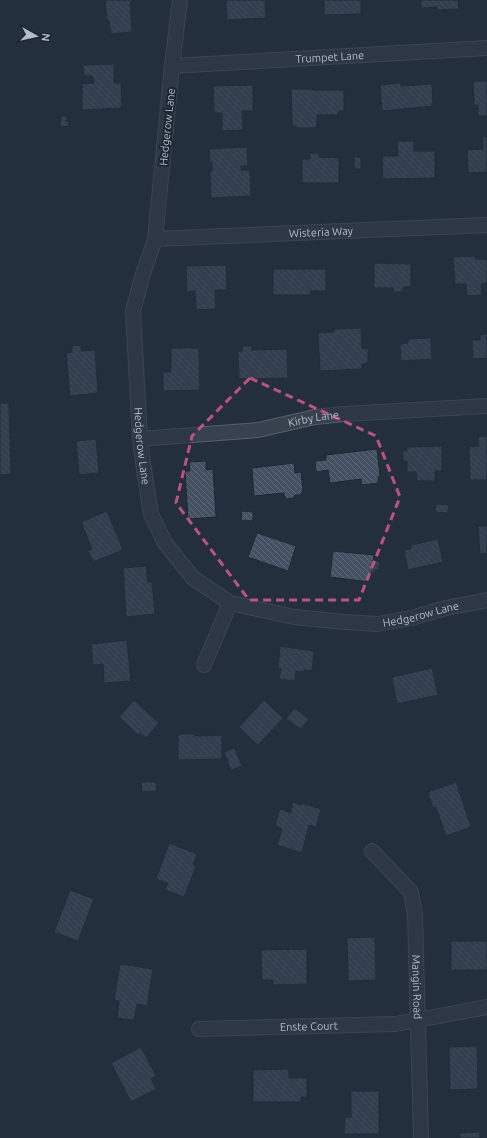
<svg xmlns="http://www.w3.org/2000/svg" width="487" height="1138" font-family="Ubuntu,sans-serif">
	<defs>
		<pattern id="building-back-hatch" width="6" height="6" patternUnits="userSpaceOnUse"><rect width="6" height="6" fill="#455162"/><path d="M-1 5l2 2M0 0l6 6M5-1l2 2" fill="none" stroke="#5d6877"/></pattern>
	</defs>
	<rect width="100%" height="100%" fill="#242f3e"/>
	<g fill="url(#building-back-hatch)" stroke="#1f2835">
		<path d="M105 0H132V2H130L132 32 111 34 109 20H107Z"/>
		<path d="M226 0H265L266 18 227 20Z"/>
		<path d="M324 0H361V14L324 15Z"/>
		<path d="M421 0H458L459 9 437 10V7L421 8Z"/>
		<path d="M114 64V83H121L122 108 82 110V84L94 83 93 76H84L83 65Z"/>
		<path d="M473 81H487V116H478V105H474Z"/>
		<path d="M401 83V86L432 84 433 106 382 111 380 85Z"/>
		<path d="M253 85V111H242L243 130 222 131V113H214L213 86Z"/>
		<path d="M291 89H311L312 90H344V111H338V115H317V125L315 128H297L292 124Z"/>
		<path d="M61 116H67L66 121 69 122V127L60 126Z"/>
		<path d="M487 136V172L468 173 467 150 483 149 482 137Z"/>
		<path d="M397 141H414V151H435V178L383 179 382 156H398Z"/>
		<path d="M247 147 248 166H241V170H250L251 196 211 198 210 171H212V163H210L209 149Z"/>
		<path d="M310 153H319V157L339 158V183H302V159H310Z"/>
		<rect x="354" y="157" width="7" height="12"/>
		<path d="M475 256V259H487V283L481 284 482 295 467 296 466 284H455L453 257Z"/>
		<path d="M374 263 411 264V287H403V292H393V288H374Z"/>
		<path d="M226 265 227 290H215L216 309 196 310 195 291 187 292 186 266Z"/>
		<path d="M273 269H326V291H310L311 295H273Z"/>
		<path d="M361 328 362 349 368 348V363L362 364V369L320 371 318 333 334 332V329Z"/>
		<path d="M487 334V358L473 359 472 340H480V335Z"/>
		<path d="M431 338 432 359 401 361 400 344 408 343V339Z"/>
		<path d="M81 345V351L95 350 98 393 70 396 66 353 72 352V346Z"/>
		<path d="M242 346H252V350L287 349 288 378 239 379 238 351H242Z"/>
		<path d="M171 348H199L200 390 163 391V372H171Z"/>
		<path d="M0 403H9L11 474 0 475Z"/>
		<path d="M487 436V480H470L469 447 479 446 478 437Z"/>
		<path d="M96 439 99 473 79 475 76 441Z"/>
		<path d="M442 446V471H435V481H417L416 472H407V461H403V451H407V447Z"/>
		<path d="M377 449 380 476 378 477V483L362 485 361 479 330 483 328 470 316 472 315 461 326 460V455Z"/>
		<path d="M206 461V470L213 469 216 517 188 519 185 471H190L189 462Z"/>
		<path d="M294 463 295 473 301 472 303 491 300 495H295L293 498 287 499 284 495V493L254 496 252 468Z"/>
		<path d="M436 504 449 505 448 513 435 512Z"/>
		<path d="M107 511 123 550 93 562 88 551 92 549 81 522Z"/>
		<path d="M242 511 253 512V521L241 520Z"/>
		<path d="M478 526H487V553L480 554Z"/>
		<path d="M257 533 296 546 288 571 248 557Z"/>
		<path d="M438 539 443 562 408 570 404 550 411 549V545Z"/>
		<path d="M333 551 374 555 373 561H380L379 570H375V573H371L370 582 330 577Z"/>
		<path d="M146 566 148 582H152L155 614 126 617 123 568Z"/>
		<path d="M127 640 131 681 104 683 103 664 93 665 91 644Z"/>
		<path d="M280 646 314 651 312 671 304 670V672L296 671 295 681 279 679 281 669H278Z"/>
		<path d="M432 668 438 695 397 704 392 677Z"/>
		<path d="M134 700 159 723 146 738 140 733 138 735 119 717Z"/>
		<path d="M264 700 283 718 258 745 239 727Z"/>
		<path d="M294 708 309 719 301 729 286 719Z"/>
		<path d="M178 734H195V736L222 735V759L178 760Z"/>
		<path d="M235 748 242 766 231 770 224 752Z"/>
		<path d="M141 782H156L157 791 142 792Z"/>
		<path d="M456 782 471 827 446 836 436 807 433 808 428 792Z"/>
		<path d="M292 802 301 805V803L321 809 316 827 309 825 302 853 277 845 282 829 275 825 280 809 291 813Z"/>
		<path d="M169 843 197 854 193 865 196 866 184 897 165 890 168 883 156 879Z"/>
		<path d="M70 890 94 899 78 941 54 932Z"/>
		<path d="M375 937 376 980 348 981 347 938Z"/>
		<rect x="451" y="941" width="36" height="29"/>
		<path d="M307 949V984L273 985V980H262L261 950Z"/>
		<path d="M120 964 153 969 147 1006 137 1004 134 1020 117 1018 119 1001 114 1000Z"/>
		<path d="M477 1046 478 1089 450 1090 449 1047Z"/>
		<path d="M141 1047 156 1076 151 1079 156 1089 131 1102 111 1063Z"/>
		<path d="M289 1069V1078H307V1097H301V1102H253V1070Z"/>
		<path d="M351 1091H379V1134H344L345 1117H351Z"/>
		<path d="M480 1132V1138H460L459 1133Z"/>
	</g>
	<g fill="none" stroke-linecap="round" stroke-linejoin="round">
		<g stroke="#565f6c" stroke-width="16">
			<g id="street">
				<path id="s1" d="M180 0 172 66 155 239 143 274 133 311 140 439 145 477 151 514 165 543 193 578 230 603 294 617 345 622 378 624 411 618 446 608 487 600"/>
				<path id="s2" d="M172 66 487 48"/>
				<path id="s3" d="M155 239 487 225"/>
				<path id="s4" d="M140 439 258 430 315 417 344 414 487 406"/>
				<path d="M204 665 230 603"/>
				<path id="s5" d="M372 851 411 892 415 915 421 1138"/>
				<path id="s6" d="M199 1029 396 1024 487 1007"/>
			</g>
		</g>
		<use href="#street" stroke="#38414e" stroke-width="14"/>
	</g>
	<path d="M0 0H487V1138H0ZM250 378 376 436 400 497 359 600H249L176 503 192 436Z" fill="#242f3e" fill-opacity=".55" fill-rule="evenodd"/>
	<path fill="none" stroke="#bd5182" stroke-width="3" stroke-dasharray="8 5" stroke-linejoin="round" d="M250 378 376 436 400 497 359 600H249L176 503 192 436Z"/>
	<g text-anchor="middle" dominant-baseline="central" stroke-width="4" stroke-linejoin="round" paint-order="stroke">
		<g font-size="11" fill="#b4bcc9" stroke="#1d2633">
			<text stroke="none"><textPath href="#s2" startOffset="158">Trumpet Lane</textPath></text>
			<text transform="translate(167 127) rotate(-84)">Hedgerow Lane</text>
			<text stroke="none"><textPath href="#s3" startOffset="166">Wisteria Way</textPath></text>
			<text stroke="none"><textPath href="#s4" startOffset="175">Kirby Lane</textPath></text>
			<text stroke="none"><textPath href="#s1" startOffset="451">Hedgerow Lane</textPath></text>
			<text stroke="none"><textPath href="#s1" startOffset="835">Hedgerow Lane</textPath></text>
			<text stroke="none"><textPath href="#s5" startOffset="152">Mangin Road</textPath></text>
			<text stroke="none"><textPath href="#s6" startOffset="110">Enste Court</textPath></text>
		</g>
	</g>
	<g transform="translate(36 36) rotate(98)" stroke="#1d2633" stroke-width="3" paint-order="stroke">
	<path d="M0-3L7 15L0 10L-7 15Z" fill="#b4bcc9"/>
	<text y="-6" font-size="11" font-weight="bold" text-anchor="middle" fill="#b4bcc9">N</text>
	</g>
</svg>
